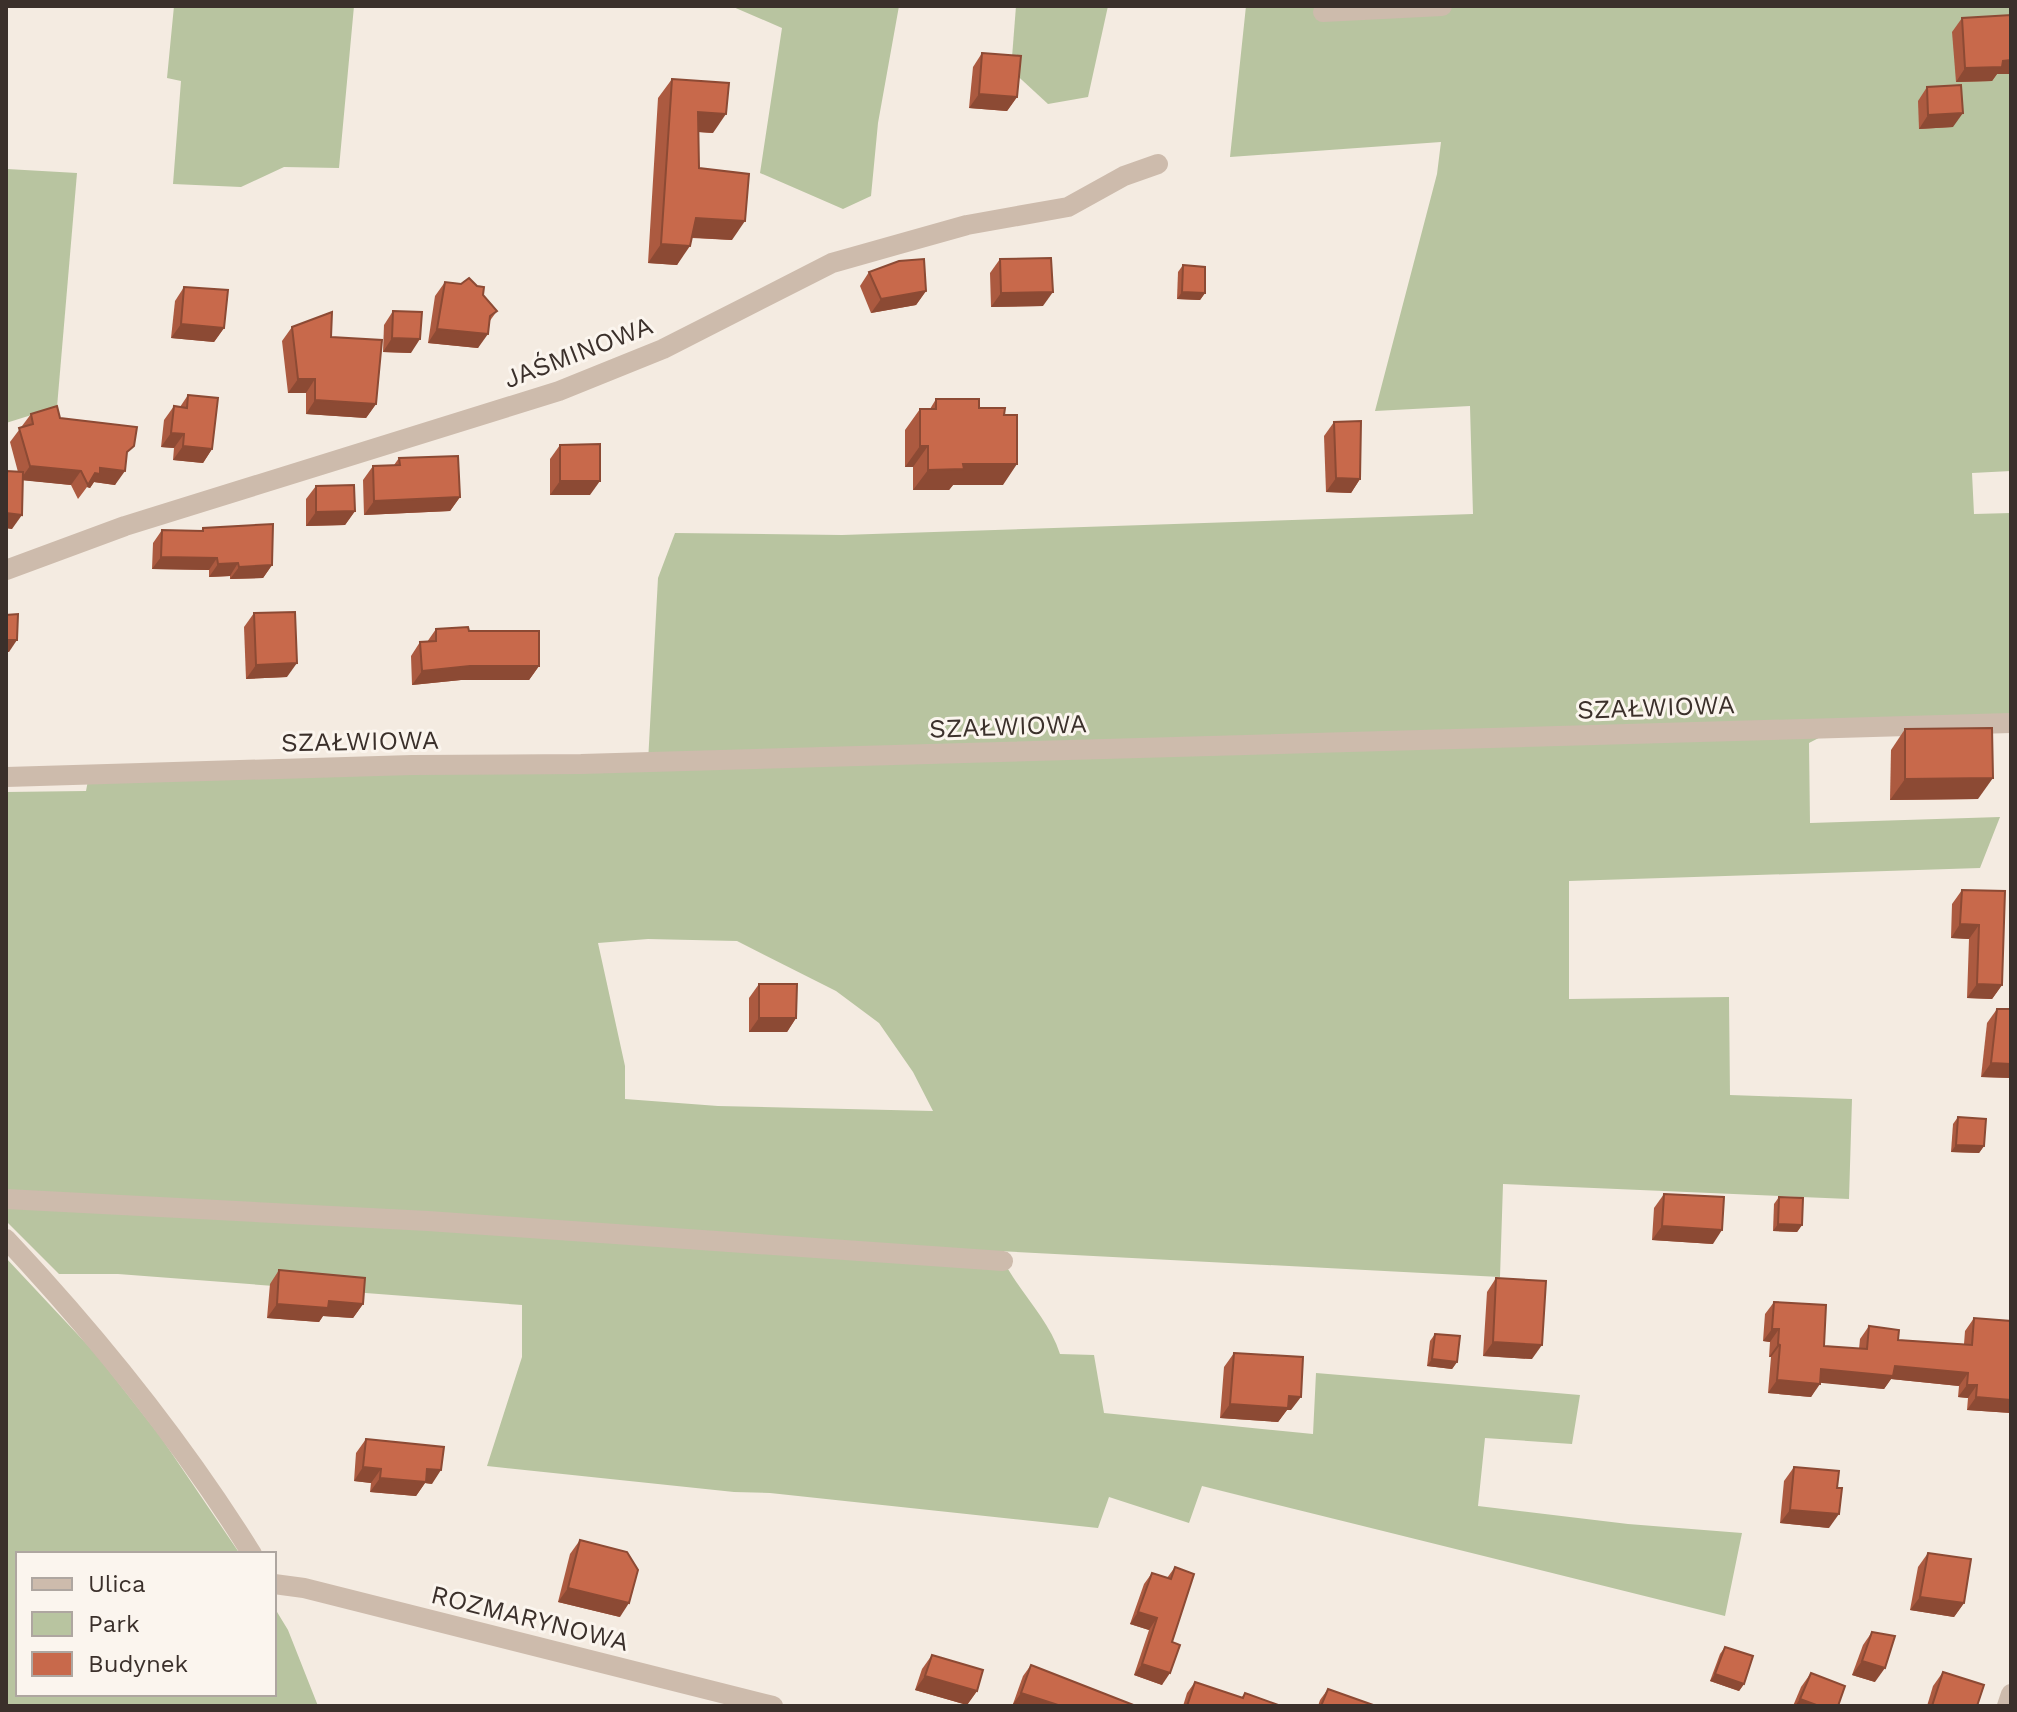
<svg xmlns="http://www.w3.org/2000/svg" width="2017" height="1712" font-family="'Work Sans',sans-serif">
	<rect width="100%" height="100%" fill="#f4ebe1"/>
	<g fill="#b8c4a0" fill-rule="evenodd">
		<path d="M174 6H354L339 168 284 167 241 187 173 184 181 81 167 78Z"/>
		<path d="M731 6H899L878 123 871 196 843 209 760 173 782 28Z"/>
		<path d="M1016 6H1108L1088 97 1048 104 1011 70Z"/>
		<path d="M1246 6H2011V471L1972 473 1974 514 2011 513V723L1838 728 1809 743 1810 823 2000 817 1980 868 1569 881V999L1729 997 1730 1095 1852 1099 1849 1199 1503 1184 1500 1277 999 1251C1014 1288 1048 1316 1060 1354L1094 1355 1104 1413 1313 1434 1316 1373 1580 1395 1572 1444 1485 1438 1478 1506 1628 1524 1742 1533 1725 1616 1202 1486 1189 1523 1109 1497 1098 1528 770 1493 734 1492 487 1466 522 1357V1305L118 1274H59L6 1221V792L86 791 89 775 648 762 658 578 675 533 842 535 1473 514 1470 406 1375 411 1437 174 1441 142 1230 157ZM648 939 737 941 836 991 879 1023 913 1072 933 1111 718 1106 625 1099V1066L598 943Z"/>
		<path d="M7 169 77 173 57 407 6 423Z"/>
		<path d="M6 1258 95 1353 160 1436 240 1554H18V1694H274V1607L288 1630 318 1706H6Z"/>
	</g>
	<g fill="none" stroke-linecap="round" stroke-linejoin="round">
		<g stroke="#cdbbac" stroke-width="20">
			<path d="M1323 12 1442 6"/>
			<path d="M6 570 125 526 559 391 663 349 832 263 967 225 1068 207 1124 176 1158 164"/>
			<path d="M6 777 412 765 581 764 2011 723"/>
			<path d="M6 1199 428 1221 1003 1261"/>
			<path d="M6 1239C98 1337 181 1440 252 1554"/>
			<path d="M274 1584 304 1588 773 1706"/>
			<path d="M2007 1706 2011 1694"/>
		</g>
	</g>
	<g fill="#ac5a40">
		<path d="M1962 18 1997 74 1992 81 1956 82 1952 32Z"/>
		<path d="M982 53 1017 97 1007 111 969 108 973 67Z"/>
		<path d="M672 79 713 133 698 132 699 168 732 240 692 238 677 265 648 263 658 98Z"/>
		<path d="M1927 87 1953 127 1919 129 1918 101Z"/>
		<path d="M1000 259 1043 306 991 307 990 273Z"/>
		<path d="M1183 265 1205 293 1200 300 1177 299 1178 272Z"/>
		<path d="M869 272 926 291 916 305 871 313 860 286Z"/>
		<path d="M445 282 483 295 497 311 489 322 478 348 428 343 435 296Z"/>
		<path d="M184 287 224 328 214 342 171 338 175 301Z"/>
		<path d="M393 311 411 353 383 352 384 325Z"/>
		<path d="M292 327 331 337 376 404 366 418 306 414V393H288L282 341Z"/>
		<path d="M188 395 212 449 203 463 173 460 174 448 161 447 164 420 174 406 180 407Z"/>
		<path d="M936 399 979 408 1003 485H953L949 490H913V467H905V430L920 409H930Z"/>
		<path d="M31 414 60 418 127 457 115 485 94 482 90 488 87 487 78 499 71 485 23 480 12 529 6 528V471L18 472 10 442Z"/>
		<path d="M1334 422 1360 479 1351 493 1326 492 1324 436Z"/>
		<path d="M560 445 590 495H550V459Z"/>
		<path d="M399 458 460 497 450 511 364 515 363 480 373 466 394 465Z"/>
		<path d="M316 486 355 511 345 525 306 526V499Z"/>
		<path d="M203 528 272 565 263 578 230 579V576L209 577V570L152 569 153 543 162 530 201 531Z"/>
		<path d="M254 613 287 677 246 679 244 627Z"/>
		<path d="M436 629 469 631 539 666 529 680H461L412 685 411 656 420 642H427Z"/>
		<path d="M1905 729 1978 799 1890 800 1891 750Z"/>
		<path d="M1962 890 2005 891 2002 985 1992 999 1967 998 1969 939 1951 938 1952 904Z"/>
		<path d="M759 984 796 1018 787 1032H749V998Z"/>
		<path d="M1997 1009 2011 1078 1981 1077 1987 1023Z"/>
		<path d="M1958 1117 1984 1146 1979 1153 1951 1152 1953 1124Z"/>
		<path d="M1664 1194 1713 1244 1652 1240 1654 1208Z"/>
		<path d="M1779 1197 1802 1225 1797 1232 1773 1231 1774 1204Z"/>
		<path d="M279 1270 363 1304 353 1318 323 1316 319 1322 267 1318 270 1284Z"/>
		<path d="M1496 1278 1532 1359 1483 1356 1487 1292Z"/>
		<path d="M1774 1302 1824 1346 1859 1349 1860 1339 1869 1326 1898 1340 1964 1344 1965 1331 1974 1318 2011 1321V1413L1967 1410 1968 1398 1958 1397 1959 1386 1891 1379 1884 1389 1820 1382 1811 1397 1768 1393 1771 1357H1769L1770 1342 1763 1341 1765 1314Z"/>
		<path d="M1435 1334 1457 1362 1452 1369 1427 1366 1430 1341Z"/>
		<path d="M1234 1353 1291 1410H1287L1278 1422 1220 1418 1224 1367Z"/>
		<path d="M366 1439 432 1484 425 1483 416 1496 370 1492 371 1483 354 1481 356 1453Z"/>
		<path d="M1794 1467 1829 1528 1780 1523 1784 1481Z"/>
		<path d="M580 1540 620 1617 558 1602 570 1554Z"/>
		<path d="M1928 1553 1964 1603 1954 1617 1910 1610 1918 1567Z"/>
		<path d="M1175 1567 1172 1642 1162 1685 1134 1675 1149 1630 1130 1624 1144 1584 1152 1573 1167 1578Z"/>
		<path d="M1872 1632 1875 1682 1852 1675 1863 1645Z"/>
		<path d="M1725 1647 1744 1684 1739 1691 1710 1681 1720 1654Z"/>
		<path d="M932 1655 977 1691 967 1705 915 1690 922 1669Z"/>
		<path d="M1031 1665 1136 1706H1019L1013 1704 1023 1676Z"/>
		<path d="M1943 1672 1977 1706H1927L1933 1686Z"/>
		<path d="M1811 1673 1838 1706H1793L1801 1687Z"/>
		<path d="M1195 1682 1241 1698 1245 1693 1281 1706H1183L1187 1693Z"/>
		<path d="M1328 1689 1376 1706H1318L1320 1700Z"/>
	</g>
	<g fill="#8c4a34">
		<path d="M2011 60V74H1997L1992 81 1956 82 1965 68 2003 61Z"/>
		<path d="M979 94 1017 97 1007 111 969 108Z"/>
		<path d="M698 112 726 114 713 133 685 131Z"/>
		<path d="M1963 113 1953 127 1919 129 1928 115Z"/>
		<path d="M696 218 745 221 732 240 683 237Z"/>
		<path d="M661 244 690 246 677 265 648 263Z"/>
		<path d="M926 291 916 305 871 313 881 299Z"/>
		<path d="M1053 292 1043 306 991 307 1001 293Z"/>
		<path d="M1182 292 1205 293 1200 300 1177 299Z"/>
		<path d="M181 324 224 328 214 342 171 338Z"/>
		<path d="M437 329 488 334 478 348 428 343Z"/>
		<path d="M392 338 420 339 411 353 383 352Z"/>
		<path d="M298 379H315L306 393H288Z"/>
		<path d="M315 400 376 404 366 418 306 414Z"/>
		<path d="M171 433 184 434 174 448 161 447Z"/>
		<path d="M183 446 212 449 203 463 173 460Z"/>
		<path d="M920 446H928L913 467H905Z"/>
		<path d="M963 464H1017L1003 485H953L949 490H913L928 470Z"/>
		<path d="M30 466 81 471 71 485 20 480Z"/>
		<path d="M100 468 125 471 115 485 94 482 90 488 87 487 95 473Z"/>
		<path d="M1336 478 1360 479 1351 493 1326 492Z"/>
		<path d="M560 481H600L590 495H550Z"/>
		<path d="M460 497 450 511 364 515 374 501Z"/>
		<path d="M355 511 345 525 306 526 316 512Z"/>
		<path d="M6 513 22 515 12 529 6 528Z"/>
		<path d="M161 557 217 558 209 570 152 569Z"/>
		<path d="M238 563 230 576 209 577 218 564Z"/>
		<path d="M272 565 263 578 230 579 239 567Z"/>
		<path d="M6 640H17L9 652H6Z"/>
		<path d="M297 663 287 677 246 679 256 665Z"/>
		<path d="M470 666H539L529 680H461L412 685 422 671Z"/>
		<path d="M1993 778 1978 799 1890 800 1905 779Z"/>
		<path d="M1960 924 1979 925 1969 939 1951 938Z"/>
		<path d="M1977 984 2002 985 1992 999 1967 998Z"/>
		<path d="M759 1018H796L787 1032H749Z"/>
		<path d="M1991 1063 2011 1064V1078L1981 1077Z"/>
		<path d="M1956 1145 1984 1146 1979 1153 1951 1152Z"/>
		<path d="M1778 1224 1802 1225 1797 1232 1773 1231Z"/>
		<path d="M1662 1226 1722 1230 1713 1244 1652 1240Z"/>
		<path d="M329 1301 363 1304 353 1318 323 1316 319 1322 267 1318 277 1304Z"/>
		<path d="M1772 1329H1779L1770 1342 1763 1341Z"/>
		<path d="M1493 1342 1542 1345 1532 1359 1483 1356Z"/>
		<path d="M1778 1344 1780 1345 1771 1357H1769Z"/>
		<path d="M1432 1359 1457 1362 1452 1369 1427 1366Z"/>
		<path d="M1895 1366 1968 1373 1959 1386 1891 1379 1884 1389 1812 1382 1821 1369Z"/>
		<path d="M1777 1380 1820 1384 1811 1397 1768 1393Z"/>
		<path d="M1967 1385H1977L1968 1398 1958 1397Z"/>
		<path d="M1289 1396 1301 1397 1291 1410H1287L1278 1422 1220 1418 1230 1404Z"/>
		<path d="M1976 1397 2011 1400V1413L1967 1410Z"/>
		<path d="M363 1467 381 1469 371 1483 354 1481Z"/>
		<path d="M427 1469 441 1470 432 1484 425 1483 416 1496 370 1492 380 1478Z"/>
		<path d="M1790 1510 1839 1514 1829 1528 1780 1523Z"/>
		<path d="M568 1588 629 1603 620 1617 558 1602Z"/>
		<path d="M1920 1597 1964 1603 1954 1617 1910 1610Z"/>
		<path d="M1138 1612 1157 1618 1149 1630 1130 1624Z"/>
		<path d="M1862 1661 1885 1668 1875 1682 1852 1675Z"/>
		<path d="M1142 1664 1170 1673 1162 1685 1134 1675Z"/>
		<path d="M1715 1674 1744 1684 1739 1691 1710 1681Z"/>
		<path d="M925 1676 977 1691 967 1705 915 1690Z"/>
		<path d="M1021 1693 1061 1706H1019L1013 1704Z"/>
		<path d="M1800 1699 1819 1706H1795Z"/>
	</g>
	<g fill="#c8694b" stroke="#8c4a34" stroke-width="2">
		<path d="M2011 15V60L2003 61 2002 67 1965 68 1962 18Z"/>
		<path d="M982 53 1021 56 1017 97 979 94Z"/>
		<path d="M672 79 729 83 726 114 698 112 699 168 749 174 745 221 696 218 690 246 661 244Z"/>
		<path d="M1961 85 1963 113 1928 115 1927 87Z"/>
		<path d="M1051 258 1053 292 1001 293 1000 259Z"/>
		<path d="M924 259 926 291 881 299 869 272 899 261Z"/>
		<path d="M1183 265 1205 267V293L1182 292Z"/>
		<path d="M469 278 477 286 484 287 483 295 497 311 490 316 488 334 437 329 445 282 461 284Z"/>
		<path d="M184 287 228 290 224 328 181 324Z"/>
		<path d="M393 311 422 312 420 339 392 338Z"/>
		<path d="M332 312 331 337 382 340 376 404 315 400V379H298L292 327Z"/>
		<path d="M188 395 218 398 212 449 183 446 184 434 171 433 174 406 187 408Z"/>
		<path d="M936 399H979V408H1005L1004 415H1017V464H963L964 469 928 470V446H920V409H936Z"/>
		<path d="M57 406 60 418 137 427 134 446 127 452 125 471 100 468V474L95 473 88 485 81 471 30 466 19 428 33 424 31 414Z"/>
		<path d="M1361 421 1360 479 1336 478 1334 422Z"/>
		<path d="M600 444V481H560V445Z"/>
		<path d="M458 456 460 497 374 501 373 466 400 465 399 458Z"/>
		<path d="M6 471 23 472 22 515 6 513Z"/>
		<path d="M354 485 355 511 316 512V486Z"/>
		<path d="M273 524 272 565 239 567 238 563 218 564 217 558 161 557 162 530 203 531V528Z"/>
		<path d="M295 612 297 663 256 665 254 613Z"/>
		<path d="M18 614 17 640H6V615Z"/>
		<path d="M468 627 469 631H539V666H470L422 671 420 642 436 641V629Z"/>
		<path d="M1992 728 1993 778 1905 779V729Z"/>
		<path d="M1962 890 2005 891 2002 985 1977 984 1979 925 1960 924Z"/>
		<path d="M759 984H797L796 1018H759Z"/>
		<path d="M1997 1009H2011V1064L1991 1063Z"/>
		<path d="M1958 1117 1986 1119 1984 1146 1956 1145Z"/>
		<path d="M1664 1194 1724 1197 1722 1230 1662 1226Z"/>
		<path d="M1779 1197 1803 1198 1802 1225 1778 1224Z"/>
		<path d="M279 1270 365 1278 363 1304 329 1301 328 1308 277 1304Z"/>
		<path d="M1496 1278 1546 1281 1542 1345 1493 1342Z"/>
		<path d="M1774 1302 1826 1305 1824 1346 1867 1349 1869 1326 1899 1330 1898 1340 1972 1345 1974 1318 2011 1321V1400L1976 1397 1977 1385H1967L1968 1373 1895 1366 1893 1376 1821 1369 1820 1384 1777 1380 1780 1345 1778 1344 1779 1329H1772Z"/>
		<path d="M1435 1334 1460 1336 1457 1362 1432 1359Z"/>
		<path d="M1234 1353 1303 1357 1301 1397 1289 1396 1288 1408 1230 1404Z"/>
		<path d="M366 1439 444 1447 441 1470 427 1469 426 1482 380 1478 381 1469 363 1467Z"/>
		<path d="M1794 1467 1839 1471 1837 1488H1842L1839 1514 1790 1510Z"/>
		<path d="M580 1540 627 1552 638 1570 629 1603 568 1588Z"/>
		<path d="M1928 1553 1971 1559 1964 1603 1920 1597Z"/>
		<path d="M1175 1567 1194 1574 1172 1642 1180 1645 1170 1673 1142 1664 1157 1618 1138 1612 1152 1573 1171 1579Z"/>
		<path d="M1872 1632 1895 1636 1885 1668 1862 1661Z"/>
		<path d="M1725 1647 1753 1656 1744 1684 1715 1674Z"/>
		<path d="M932 1655 983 1670 977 1691 925 1676Z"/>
		<path d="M1031 1665 1136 1706H1061L1021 1693Z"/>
		<path d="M1943 1672 1984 1685 1977 1706H1932Z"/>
		<path d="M1811 1673 1845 1686 1838 1706H1819L1800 1699Z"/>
		<path d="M1195 1682 1243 1698 1245 1693 1281 1706H1187Z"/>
		<path d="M1328 1689 1376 1706H1321Z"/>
	</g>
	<g text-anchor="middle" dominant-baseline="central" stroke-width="6" stroke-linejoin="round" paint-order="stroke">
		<g font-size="26" fill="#3b302b" stroke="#fbf5ee">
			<text transform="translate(578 352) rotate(-21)">JAŚMINOWA</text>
			<text transform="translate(1656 707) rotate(-2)">SZAŁWIOWA</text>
			<text transform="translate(1008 726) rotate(-2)">SZAŁWIOWA</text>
			<text transform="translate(360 741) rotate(-1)">SZAŁWIOWA</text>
			<text transform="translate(530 1618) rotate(14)">ROZMARYNOWA</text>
		</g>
	</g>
	<rect width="2017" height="1712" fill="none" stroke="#3b302b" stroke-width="16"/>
	<rect x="16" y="1552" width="260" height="144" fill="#fbf5ee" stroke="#aea6a0" stroke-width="2"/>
	<rect x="32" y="1578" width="40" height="12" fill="#cdbbac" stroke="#aea6a0" stroke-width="2"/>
	<text x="88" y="1592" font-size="24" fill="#3b302b">Ulica</text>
	<rect x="32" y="1612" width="40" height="24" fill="#b8c4a0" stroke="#aea6a0" stroke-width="2"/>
	<text x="88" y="1632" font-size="24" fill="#3b302b">Park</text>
	<rect x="32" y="1652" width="40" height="24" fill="#c8694b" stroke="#aea6a0" stroke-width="2"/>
	<text x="88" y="1672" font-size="24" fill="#3b302b">Budynek</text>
</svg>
